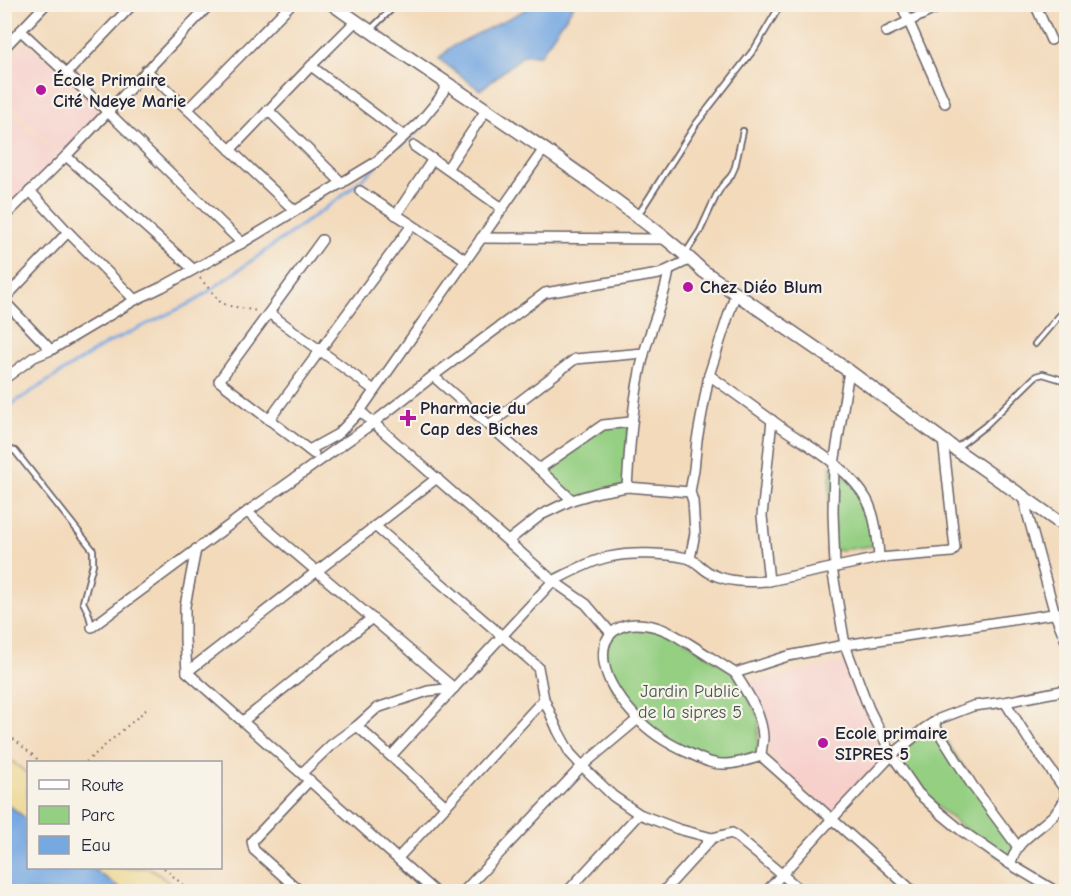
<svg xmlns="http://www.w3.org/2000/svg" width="1071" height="896" font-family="'Comic Neue',sans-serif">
	<rect width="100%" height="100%" fill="#f7f3e8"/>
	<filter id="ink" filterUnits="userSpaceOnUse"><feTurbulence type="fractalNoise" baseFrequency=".0167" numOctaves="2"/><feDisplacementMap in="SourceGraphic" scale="12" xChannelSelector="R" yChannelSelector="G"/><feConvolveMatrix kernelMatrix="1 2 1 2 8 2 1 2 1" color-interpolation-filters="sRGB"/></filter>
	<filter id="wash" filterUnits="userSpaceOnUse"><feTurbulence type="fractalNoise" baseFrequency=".008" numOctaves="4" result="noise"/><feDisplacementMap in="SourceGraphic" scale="24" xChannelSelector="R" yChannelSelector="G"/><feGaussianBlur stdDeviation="1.35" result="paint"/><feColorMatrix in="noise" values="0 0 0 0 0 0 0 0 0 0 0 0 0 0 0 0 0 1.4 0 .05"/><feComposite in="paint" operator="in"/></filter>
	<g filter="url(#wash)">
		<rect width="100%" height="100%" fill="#f3dabb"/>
		<g fill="#f7d0cc">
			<path d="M26 41 102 113 62 155 5 100 4 63Z"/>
			<path d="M4 105 58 155 5 212H4Z"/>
			<path d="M843 662 885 758 832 812 772 763 765 728 748 682Z"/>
		</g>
		<g fill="#94cf82" stroke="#5b785e" stroke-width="1.5">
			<path d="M629 423 625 486 570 499 543 472 603 427Z"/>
			<path d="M831 465 852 483 867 503 878 545 827 552Z"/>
			<path d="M638 625 671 631 734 673 759 718 757 756 725 762 670 747 614 692 605 657 611 632Z"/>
			<path d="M935 724 1014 844 1007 863 919 792 893 757Z"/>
		</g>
		<g fill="#eeda9e" stroke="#887e6c" stroke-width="1.5">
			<path d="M4 755 28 774V820L5 802Z"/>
			<path d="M92 868H150L180 891H124Z"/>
		</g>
		<g fill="#76a8e2" stroke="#4c658e" stroke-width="1.5">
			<path d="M535 5H574L540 55H524L480 90 439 59 451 47Z"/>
			<path d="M4 802 28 820V868H92L124 891H5Z"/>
		</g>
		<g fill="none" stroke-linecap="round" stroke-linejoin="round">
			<g stroke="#76a8e2" stroke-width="3">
				<path d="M401 146 420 129"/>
				<path d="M4 409 106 344 195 301 341 197 377 166"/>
			</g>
		</g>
	</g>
	<g filter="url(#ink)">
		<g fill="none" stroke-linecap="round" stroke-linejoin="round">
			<g stroke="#6b6268" stroke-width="8">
				<g id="service">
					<path d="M371 29 397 4"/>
					<path d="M638 215 696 124 755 48 781 4"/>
					<path d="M685 254 700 231 716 196 722 186 731 176 735 167 743 131"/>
					<path d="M1035 344 1066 308"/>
					<path d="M955 449 985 426 1036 376 1043 374 1066 381"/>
					<path d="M4 451 10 450 15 451 93 550V564L83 602 88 612 92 626"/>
				</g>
			</g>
			<g stroke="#6b6268" stroke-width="12">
				<g id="minor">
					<path d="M901 4 945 103"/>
					<path d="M1035 4 1051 40"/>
					<path d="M21 31 108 112 242 243"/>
					<path d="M886 32 945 4"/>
					<path d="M4 48 46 4"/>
					<path d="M311 66 404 136"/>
					<path d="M146 70 295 211"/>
					<path d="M67 73 133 4"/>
					<path d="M188 109 291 4"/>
					<path d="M268 110 342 183"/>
					<path d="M414 146 502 208"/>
					<path d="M230 150 311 66 356 21"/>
					<path d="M66 156 193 269"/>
					<path d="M447 169 486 110"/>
					<path d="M30 191 68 232 135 300"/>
					<path d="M360 191 466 260"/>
					<path d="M396 215 433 159"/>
					<path d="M4 217 66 156 210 4"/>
					<path d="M481 238 667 239"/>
					<path d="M4 299 68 232"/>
					<path d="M4 301 51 350"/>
					<path d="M269 313 374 390"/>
					<path d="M709 375C734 393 759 411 784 429 813 449 849 468 867 500 876 517 878 539 879 558"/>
					<path d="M433 376 539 469 572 500"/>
					<path d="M4 379 34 357 51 350 135 300 162 287 242 243 376 162 420 122 439 99 448 83"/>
					<path d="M360 411 553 581 586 604 610 632"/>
					<path d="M269 420 412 225"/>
					<path d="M489 425 575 359 644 353"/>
					<path d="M309 450 338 434 360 411 544 149"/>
					<path d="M314 454 219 381 322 240"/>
					<path d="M539 469 603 425 631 422"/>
					<path d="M627 487C630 442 633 397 644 354 651 325 665 299 669 270"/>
					<path d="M1022 494 1055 614 1066 641"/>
					<path d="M247 512 454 688"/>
					<path d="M375 526 538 667 544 699 558 731 570 753 582 766 613 796 639 814 678 829 712 838 732 833 803 892"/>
					<path d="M508 541 541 515 572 500 599 492 627 487 690 492"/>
					<path d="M196 549 185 606V639L187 672 435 892"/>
					<path d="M690 559 695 533 693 501 690 492 694 469 697 440 709 375 736 292"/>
					<path d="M835 567 833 512 834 464 849 371"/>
					<path d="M832 568 845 645 869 709 892 755 918 793 939 812 962 831 1010 864 1052 889 1058 892"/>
					<path d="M769 581 762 516 772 420"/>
					<path d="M92 627 247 512 373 423 433 376 545 293 659 274 691 259"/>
					<path d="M187 672 437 478"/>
					<path d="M735 673C747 693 762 713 763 737 763 744 761 750 761 756"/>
					<path d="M1005 702 1029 740 1066 791C1065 816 1032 828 1018 847 1015 851 1013 858 1010 864"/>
					<path d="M243 721 372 618"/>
					<path d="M933 723 972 785 1018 847"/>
					<path d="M357 726 446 806"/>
					<path d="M391 756 553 581C571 572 590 561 609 557 631 552 665 553 687 558 696 560 702 569 710 573 729 583 749 582 769 581L879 558 952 552 955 548 943 439"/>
					<path d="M761 756C749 760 737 764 725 764 712 765 702 759 691 754 670 745 650 733 635 716 624 704 612 689 607 674 594 635 619 617 656 627 668 630 678 637 688 643 704 653 719 663 735 673L788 656 845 645 1066 612"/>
					<path d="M761 756 914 892"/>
					<path d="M302 773 331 745 357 726 377 708 428 691 454 688"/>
					<path d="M398 858 544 699"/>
					<path d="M301 892 254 850 252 841 310 780"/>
					<path d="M463 892 582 766 638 719"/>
					<path d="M567 892 639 814"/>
					<path d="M663 892 712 838"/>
					<path d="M766 892 832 819 892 755 925 728 939 719 973 706 1005 702 1066 690"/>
				</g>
			</g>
			<g stroke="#6b6268" stroke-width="15">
				<path id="tertiary" d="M332 4C415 64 502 118 585 178 626 208 667 237 703 271L849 371 955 449 1066 527"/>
			</g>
			<g stroke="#6b6268" stroke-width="2" stroke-dasharray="1.5 4.5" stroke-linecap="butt">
				<path d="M200 278 221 303 230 306 257 311"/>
				<path d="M4 731 41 762"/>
				<path d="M86 762 147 709"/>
				<path d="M164 868 191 892"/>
			</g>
			<use href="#service" stroke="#fff" stroke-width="4.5"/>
			<use href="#minor" stroke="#fff" stroke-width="9"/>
			<use href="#tertiary" stroke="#fff" stroke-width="12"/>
		</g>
	</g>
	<g fill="#b5179e" stroke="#f7f3e8" stroke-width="2">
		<circle cx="41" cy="90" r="6"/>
		<circle cx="688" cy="287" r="6"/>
		<path d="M405 409h6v6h6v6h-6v6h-6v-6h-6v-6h6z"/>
		<circle cx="823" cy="743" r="6"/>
	</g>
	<g text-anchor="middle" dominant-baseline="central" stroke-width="4.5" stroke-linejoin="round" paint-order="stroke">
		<g font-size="18" font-weight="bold" fill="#22223b" stroke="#f7f3e8" text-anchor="start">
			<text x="53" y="80">École Primaire<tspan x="53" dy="21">Cité Ndeye Marie</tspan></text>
			<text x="700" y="287">Chez Diéo Blum</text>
			<text x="420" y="408">Pharmacie du<tspan x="420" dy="21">Cap des Biches</tspan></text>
			<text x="835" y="733">Ecole primaire<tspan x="835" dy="21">SIPRES 5</tspan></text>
		</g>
		<g font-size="18" fill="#445650" stroke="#f7f3e8">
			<text x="690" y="691">Jardin Public<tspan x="690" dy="21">de la sipres 5</tspan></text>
		</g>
	</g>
	<rect width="1071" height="896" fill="none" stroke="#f7f3e8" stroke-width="24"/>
	<rect x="27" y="761" width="195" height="108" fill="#f7f3e8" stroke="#a29fa3" stroke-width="1.5"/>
	<rect x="39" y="780" width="30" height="9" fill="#ffffff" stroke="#a29fa3" stroke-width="1.5"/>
	<text x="81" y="791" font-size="18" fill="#22223b">Route</text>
	<rect x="39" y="806" width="30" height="18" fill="#94cf82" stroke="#a29fa3" stroke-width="1.5"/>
	<text x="81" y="821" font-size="18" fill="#22223b">Parc</text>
	<rect x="39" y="836" width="30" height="18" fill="#76a8e2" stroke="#a29fa3" stroke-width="1.5"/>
	<text x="81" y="851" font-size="18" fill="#22223b">Eau</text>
</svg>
